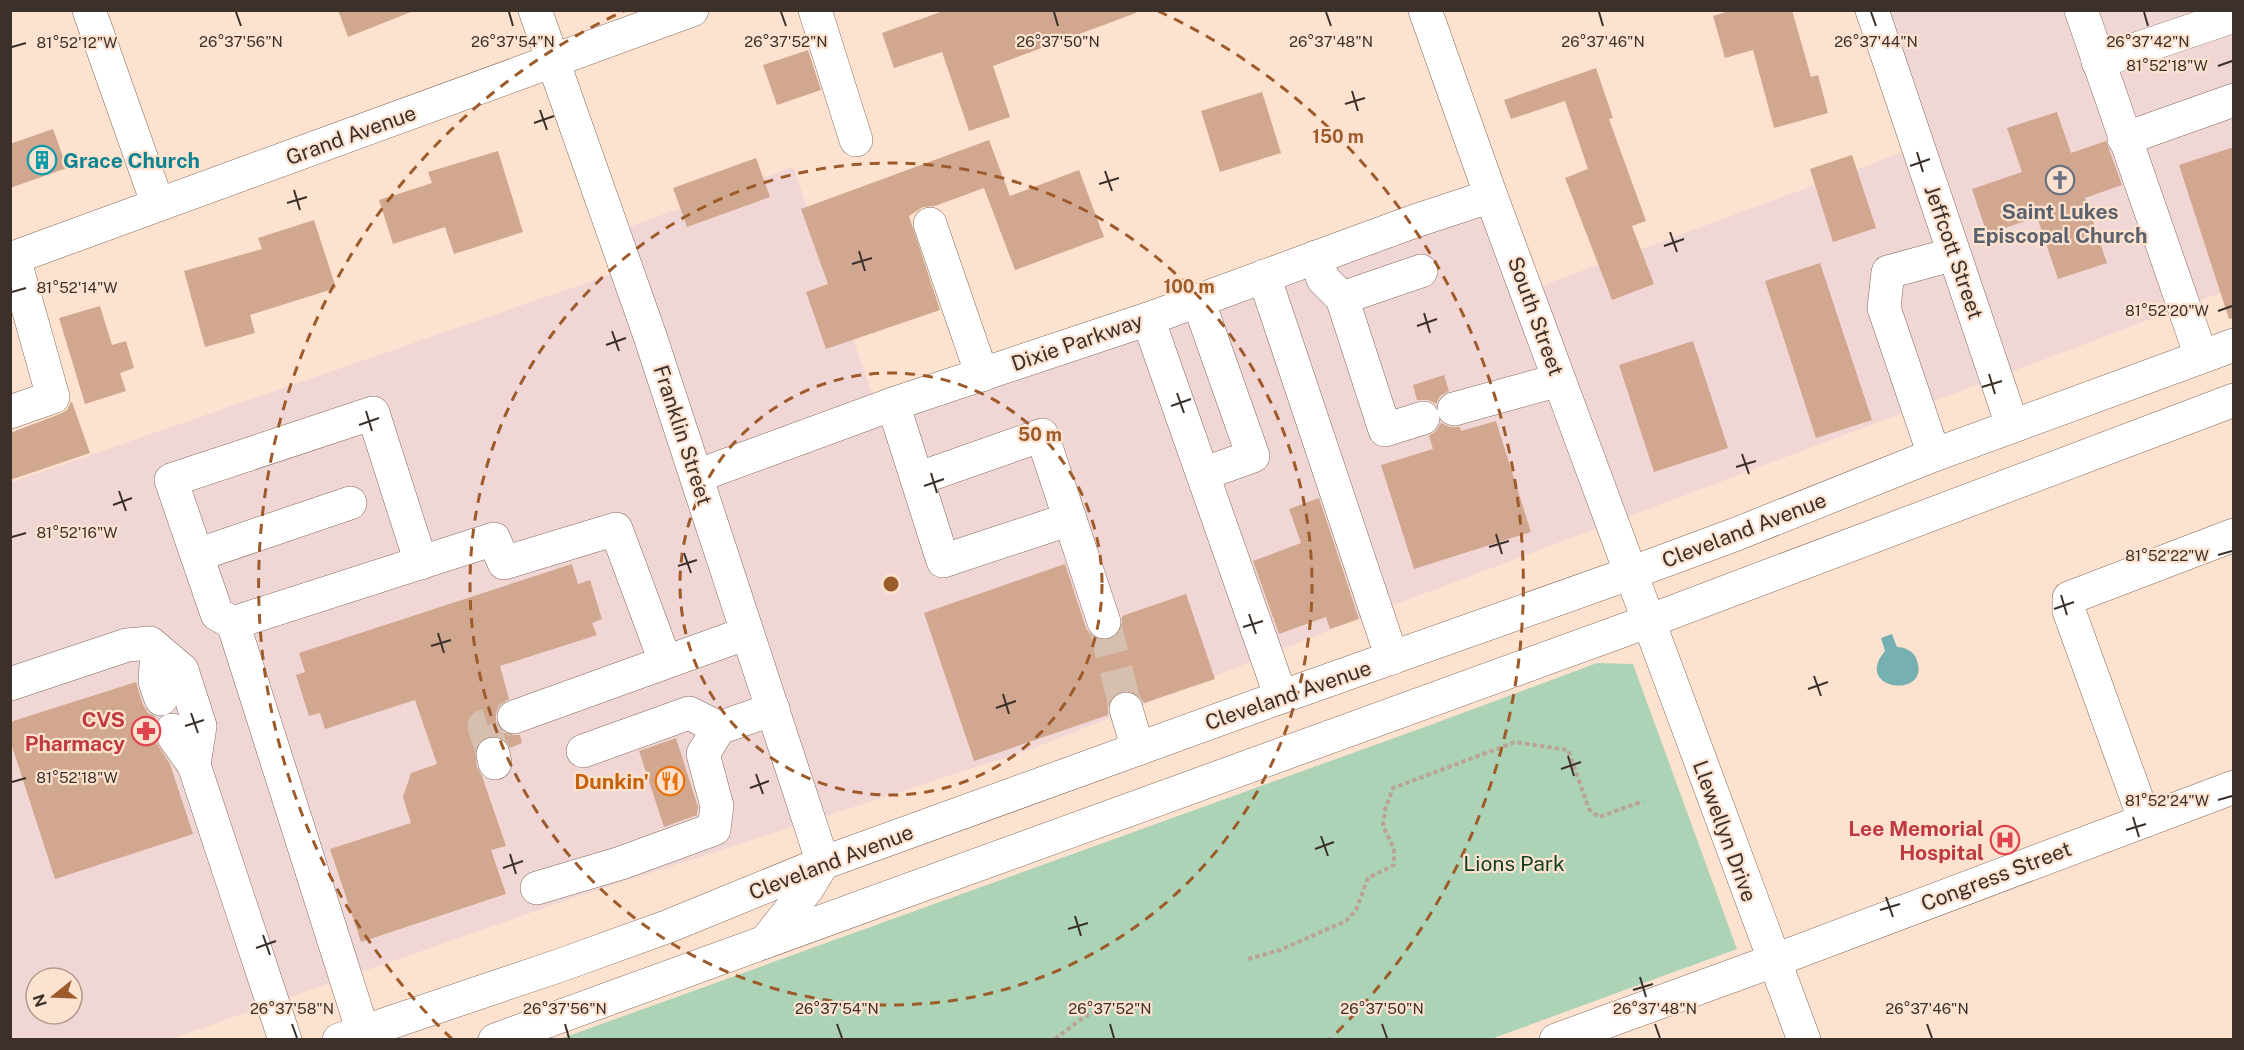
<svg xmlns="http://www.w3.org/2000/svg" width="2244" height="1050" font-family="'Public Sans',sans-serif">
	<rect width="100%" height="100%" fill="#fde2d0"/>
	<path fill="#f1d6d6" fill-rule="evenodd" d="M1883 11H2233V288L1378 611 1029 750 567 900 171 1039H11L10 483 609 275 610 234 793 167 873 396 1499 189 1533 289 1925 144ZM36 978H72V1014H36Z"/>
	<path fill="#acd3b5" d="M1597 663 1633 664 1737 949 1491 1039H560L1433 724Z"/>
	<path fill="#76b0b0" d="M1892 634 1897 647C1905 647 1913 651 1916 658 1934 700 1851 691 1885 651L1881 638Z"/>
	<g fill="#d1a88f">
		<path d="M338 10H411V12L348 37Z"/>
		<path d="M946 10H1136V13L993 66 1010 117 969 131 942 52 894 68 882 33Z"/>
		<path d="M1732 10H1792L1811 77 1818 75 1828 113 1774 128 1753 50 1725 58 1713 16Z"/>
		<path d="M808 50 821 90 777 105 763 65Z"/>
		<path d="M1596 68 1613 118 1609 119 1646 221 1632 226 1654 284 1612 300 1565 178 1588 169 1565 101 1511 119 1504 100Z"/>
		<path d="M1262 92 1281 153 1220 172 1201 111Z"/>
		<path d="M2057 112 2071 153 2106 141 2122 185 2085 198 2107 263 2058 279 2037 217 1987 234 1972 189 2022 172 2007 128Z"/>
		<path d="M53 129 67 168 10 188V144Z"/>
		<path d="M989 140 1010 196 1079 170 1104 237 1015 270 984 188 935 206 923 207 909 216 940 310 826 349 806 292 828 284 801 209Z"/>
		<path d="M2234 147V318L2229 319 2179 165Z"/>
		<path d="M498 151 523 232 454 254 445 227 393 244 379 200 432 183 428 172Z"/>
		<path d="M1852 155 1876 228 1833 242 1810 169Z"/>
		<path d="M756 158 770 197 687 227 673 188Z"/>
		<path d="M314 220 336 288 250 315 255 333 205 347 184 271 262 249 258 238Z"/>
		<path d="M1820 263 1872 420 1816 438 1765 281Z"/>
		<path d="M100 306 112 345 126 341 134 368 120 373 126 391 85 404 59 318Z"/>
		<path d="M1693 341 1728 448 1654 472 1619 365Z"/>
		<path d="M1444 375 1449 391 1440 396 1436 404 1428 400H1417L1413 385Z"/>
		<path d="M71 402H72L90 453 10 480V433L60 414 67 410Z"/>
		<path d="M1496 421 1531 532 1414 569 1381 465 1433 449 1429 436 1436 431 1441 423 1450 427H1460L1461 431Z"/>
		<path d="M1319 498 1359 619 1330 629 1326 617 1279 634 1253 561 1301 543 1289 509Z"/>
		<path d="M572 564 578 584 590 580 602 619 592 623 597 635 500 666 509 699 499 705 496 714V723L502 732 511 735H520L522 743 510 748 506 741 499 736H490L481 740 475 749 477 767 482 776 506 846 491 850 506 894 361 942 330 849 411 823 403 797 411 773 437 764 415 700 325 729 320 713 309 716 296 675 305 672 299 653Z"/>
		<path d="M1065 564 1086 628 1091 636 1100 640H1109L1118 635 1122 626V616L1186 594 1215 679 1144 703 1139 696 1131 691H1120L1112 697 1108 704V715L974 761 924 613Z"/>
		<path d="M136 682 143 705 148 713 155 716 156 721 154 726V735L156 742 170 764 193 834 55 879 10 740V722Z"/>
		<path d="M676 738 698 807 697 815 664 827 639 751Z"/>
	</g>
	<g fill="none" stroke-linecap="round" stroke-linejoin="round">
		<g stroke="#d6bfaf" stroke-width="33" stroke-dasharray="33 16" stroke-linecap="butt">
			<path d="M1104 622 1126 709"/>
			<path d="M493 754 484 726 514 717"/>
		</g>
		<g stroke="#826a5b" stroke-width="34">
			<g id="minor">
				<path d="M89 10 158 205"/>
				<path d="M535 10 650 336 823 863"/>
				<path d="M815 10 856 140"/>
				<path d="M1425 10 1491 196 1804 1040"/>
				<path d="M1872 10 2012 425"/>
				<path d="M2081 10 2201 356"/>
				<path d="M2098 62 2234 16"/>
				<path d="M2124 139 2234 100"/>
				<path d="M930 224 982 375"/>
				<path d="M1316 257 1323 279 1342 298 1385 430 1423 418"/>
				<path d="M10 259 692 10"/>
				<path d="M1264 276 1392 658"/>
				<path d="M1342 298 1421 271"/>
				<path d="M1198 300 1253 456 1203 474"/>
				<path d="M1148 319 1281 697"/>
				<path d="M893 404 943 561 1070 519"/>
				<path d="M1454 409 1559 380"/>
				<path d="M10 412 53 397 14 258"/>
				<path d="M1934 455 1884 308 1888 272 1954 254"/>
				<path d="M697 476 893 404 1148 319 1415 221 1491 196"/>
				<path d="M917 479 1042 435 1104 622"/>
				<path d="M197 555 350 503"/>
				<path d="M233 623 217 614 171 480 373 413 421 563"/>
				<path d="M157 649 155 681 161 699"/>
				<path d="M10 684 127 645 150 643 182 670 200 726 194 765"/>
				<path d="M1126 709 1138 749"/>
				<path d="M514 717 747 633"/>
				<path d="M172 730 174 737 194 765 285 1040"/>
				<path d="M583 751 689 713 719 728"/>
				<path d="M493 754 495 763"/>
				<path d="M2145 821 2069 611V598L2234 535"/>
				<path d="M537 888 621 863 714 829 717 806 703 754 719 728 773 709"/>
				<path d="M363 1032 233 623 494 539 504 563 616 529 665 661"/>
				<path d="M1556 1040 1773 961 2234 787"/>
			</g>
		</g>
		<g stroke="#826a5b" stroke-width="34">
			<g id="major">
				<path d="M765 942 807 889 823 863"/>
				<path d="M339 1040 561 965 669 926 823 863 1281 697 1631 573 1734 535 1934 455 2234 345"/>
				<path d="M495 1040 1649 621 2234 400"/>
			</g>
		</g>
		<g stroke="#b9a496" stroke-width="4" stroke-dasharray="4.5 3" stroke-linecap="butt">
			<path d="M1248 959 1280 950 1346 921 1356 910 1368 878 1394 865V849L1383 826 1385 810 1393 788 1515 742 1568 750 1589 809 1599 817 1643 801"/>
			<path d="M1055 1039 1084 1017 1101 1009"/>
		</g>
		<use href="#minor" stroke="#fff" stroke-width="33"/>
		<use href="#major" stroke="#fff" stroke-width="33"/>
	</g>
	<path fill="none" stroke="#3b312a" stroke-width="2" d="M236 12 241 26M509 12 513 26M781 12 786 26M1054 12 1058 26M1326 12 1331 26M1599 12 1603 26M1871 12 1876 26M2144 12 2148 26M12 47 26 43M2218 66 2232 61M1352 91 1358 111M1345 104 1365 98M540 110 547 130M534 123 554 116M1917 152 1923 172M1910 166 1930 159M1105 171 1112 191M1099 184 1119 178M294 190 300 210M287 203 307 197M1670 232 1677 252M1664 246 1684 239M859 251 865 271M852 264 872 258M12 292 26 288M2218 311 2232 306M1424 313 1430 333M1417 326 1437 319M612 331 619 351M606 345 626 338M1989 374 1995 394M1982 387 2002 381M1177 393 1184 413M1171 406 1191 399M366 411 372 431M359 425 379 418M1742 454 1749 474M1736 467 1756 461M931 473 937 493M924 486 944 479M119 491 126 511M113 505 132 498M1496 534 1502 554M12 537 26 533M1489 547 1509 541M684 553 691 573M2218 555 2232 551M678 566 697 560M2061 595 2067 615M2054 609 2074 602M1249 614 1256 634M1243 627 1263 621M438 633 444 653M431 646 451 640M1814 676 1821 696M1808 689 1828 682M1003 694 1009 714M996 708 1016 701M191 713 198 733M185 726 204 720M1568 756 1574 776M1561 769 1581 762M756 774 763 794M12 782 26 778M750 788 769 781M2218 800 2232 796M2133 817 2139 837M2126 830 2146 824M1321 836 1328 856M1315 849 1334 842M510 854 516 874M503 868 523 861M1886 897 1893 917M1880 910 1900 904M1075 916 1081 936M1068 929 1088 923M263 935 270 955M256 948 276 941M1640 977 1646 997M1633 990 1653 984M292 1024 297 1038M565 1024 569 1038M837 1024 842 1038M1110 1024 1114 1038M1382 1024 1387 1038M1655 1024 1660 1038M1927 1024 1932 1038"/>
	<g fill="none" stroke="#9d5a2a" stroke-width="3" stroke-dasharray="10 8">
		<circle cx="891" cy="584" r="211"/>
		<circle cx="891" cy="584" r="421"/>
		<path d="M452 1039A632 632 0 0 1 624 11M1158 11A632 632 0 0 1 1330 1039"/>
	</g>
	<defs>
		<g id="building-ring" transform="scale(1.5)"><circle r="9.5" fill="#fde2d0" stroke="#0f9aa8" stroke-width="1.5"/><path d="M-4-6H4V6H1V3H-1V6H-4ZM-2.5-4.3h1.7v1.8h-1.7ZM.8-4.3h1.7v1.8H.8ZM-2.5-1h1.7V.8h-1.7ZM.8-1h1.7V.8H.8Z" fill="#0f9aa8"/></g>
		<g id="church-ring" transform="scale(1.5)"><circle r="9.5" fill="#fde2d0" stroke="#6b7280" stroke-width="1.5"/><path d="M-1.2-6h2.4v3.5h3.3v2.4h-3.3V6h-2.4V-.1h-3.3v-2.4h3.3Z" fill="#6b7280"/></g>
		<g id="pharmacy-ring" transform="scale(1.5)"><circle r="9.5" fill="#fde2d0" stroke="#e0444e" stroke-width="1.5"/><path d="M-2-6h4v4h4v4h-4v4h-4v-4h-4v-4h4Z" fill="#e0444e"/></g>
		<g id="restaurant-ring" transform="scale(1.5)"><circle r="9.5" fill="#fde2d0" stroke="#e8710a" stroke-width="1.5"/><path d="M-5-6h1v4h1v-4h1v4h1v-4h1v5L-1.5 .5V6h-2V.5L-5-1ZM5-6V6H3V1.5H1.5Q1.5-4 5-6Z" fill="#e8710a"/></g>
		<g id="hospital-ring" transform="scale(1.5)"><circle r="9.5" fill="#fde2d0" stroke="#e0444e" stroke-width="1.5"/><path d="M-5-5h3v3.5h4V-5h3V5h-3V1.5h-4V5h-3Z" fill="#e0444e"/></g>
	</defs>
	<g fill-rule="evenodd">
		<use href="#building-ring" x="42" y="160"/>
		<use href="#church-ring" x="2060" y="180"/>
		<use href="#pharmacy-ring" x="146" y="731"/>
		<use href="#restaurant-ring" x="670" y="781"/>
		<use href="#hospital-ring" x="2005" y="840"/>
	</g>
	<g text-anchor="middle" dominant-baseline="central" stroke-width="4.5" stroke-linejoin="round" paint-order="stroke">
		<g font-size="21" fill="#3b312a" stroke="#fde2d0">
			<text transform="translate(351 135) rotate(-20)">Grand Avenue</text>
			<text transform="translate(1954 252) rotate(71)">Jeffcott Street</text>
			<text transform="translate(1536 316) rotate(70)">South Street</text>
			<text transform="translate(1077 342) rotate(-19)">Dixie Parkway</text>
			<text transform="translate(683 435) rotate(72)">Franklin Street</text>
			<text transform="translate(1744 530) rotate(-21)">Cleveland Avenue</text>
			<text transform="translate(1288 695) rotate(-19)">Cleveland Avenue</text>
			<text transform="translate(1725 831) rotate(70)">Llewellyn Drive</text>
			<text transform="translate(831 862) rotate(-21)">Cleveland Avenue</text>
			<text transform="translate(1996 876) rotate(-21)">Congress Street</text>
		</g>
		<g font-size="21" font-weight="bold" fill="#0d838f" stroke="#fde2d0" text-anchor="start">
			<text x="63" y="160">Grace Church</text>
		</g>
		<g font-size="21" font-weight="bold" fill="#5b616d" stroke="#fde2d0">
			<text x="2060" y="211">Saint Lukes<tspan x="2060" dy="24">Episcopal Church</tspan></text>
		</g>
		<g font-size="21" font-weight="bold" fill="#be3a42" stroke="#fde2d0" text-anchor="end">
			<text x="125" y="719">CVS<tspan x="125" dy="24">Pharmacy</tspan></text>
			<text x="1984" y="828">Lee Memorial<tspan x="1984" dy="24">Hospital</tspan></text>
		</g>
		<g font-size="21" font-weight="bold" fill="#c56008" stroke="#fde2d0" text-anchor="end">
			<text x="649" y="781">Dunkin'</text>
		</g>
		<g font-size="21" fill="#113f21" stroke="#fde2d0">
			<text x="1514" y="863">Lions Park</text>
		</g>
	</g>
	<g font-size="15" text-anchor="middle" fill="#3b312a" stroke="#fde2d0" stroke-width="4.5" stroke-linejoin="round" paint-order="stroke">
		<text x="241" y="47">26°37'56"N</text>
		<text x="513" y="47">26°37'54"N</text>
		<text x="786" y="47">26°37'52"N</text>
		<text x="1058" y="47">26°37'50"N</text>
		<text x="1331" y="47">26°37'48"N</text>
		<text x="1603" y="47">26°37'46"N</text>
		<text x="1876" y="47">26°37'44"N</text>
		<text x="2148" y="47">26°37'42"N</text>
		<text x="77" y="48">81°52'12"W</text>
		<text x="2167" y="71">81°52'18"W</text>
		<text x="77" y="293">81°52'14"W</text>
		<text x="2167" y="316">81°52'20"W</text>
		<text x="77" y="538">81°52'16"W</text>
		<text x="2167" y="561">81°52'22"W</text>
		<text x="77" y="783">81°52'18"W</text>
		<text x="2167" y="806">81°52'24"W</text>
		<text x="292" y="1014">26°37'58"N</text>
		<text x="565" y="1014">26°37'56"N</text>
		<text x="837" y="1014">26°37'54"N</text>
		<text x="1110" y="1014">26°37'52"N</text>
		<text x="1382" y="1014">26°37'50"N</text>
		<text x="1655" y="1014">26°37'48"N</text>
		<text x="1927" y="1014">26°37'46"N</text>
	</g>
	<circle cx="891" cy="584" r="9" fill="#9d5a2a" stroke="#fde2d0" stroke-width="3"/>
	<g font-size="18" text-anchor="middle" font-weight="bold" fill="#9d5a2a" stroke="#fde2d0" stroke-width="4.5" stroke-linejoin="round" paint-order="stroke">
		<text x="1338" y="143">150 m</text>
		<text x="1189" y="293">100 m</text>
		<text x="1040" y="441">50 m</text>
	</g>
	<rect width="2244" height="1050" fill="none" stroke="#3b312a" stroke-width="24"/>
	<g transform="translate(54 996) rotate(252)"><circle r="28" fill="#fde2d0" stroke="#af9b8e" stroke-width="1.5"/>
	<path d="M0-4.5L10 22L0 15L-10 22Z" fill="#9d5a2a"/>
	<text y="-9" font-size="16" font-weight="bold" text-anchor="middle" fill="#3b312a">N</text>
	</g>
</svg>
